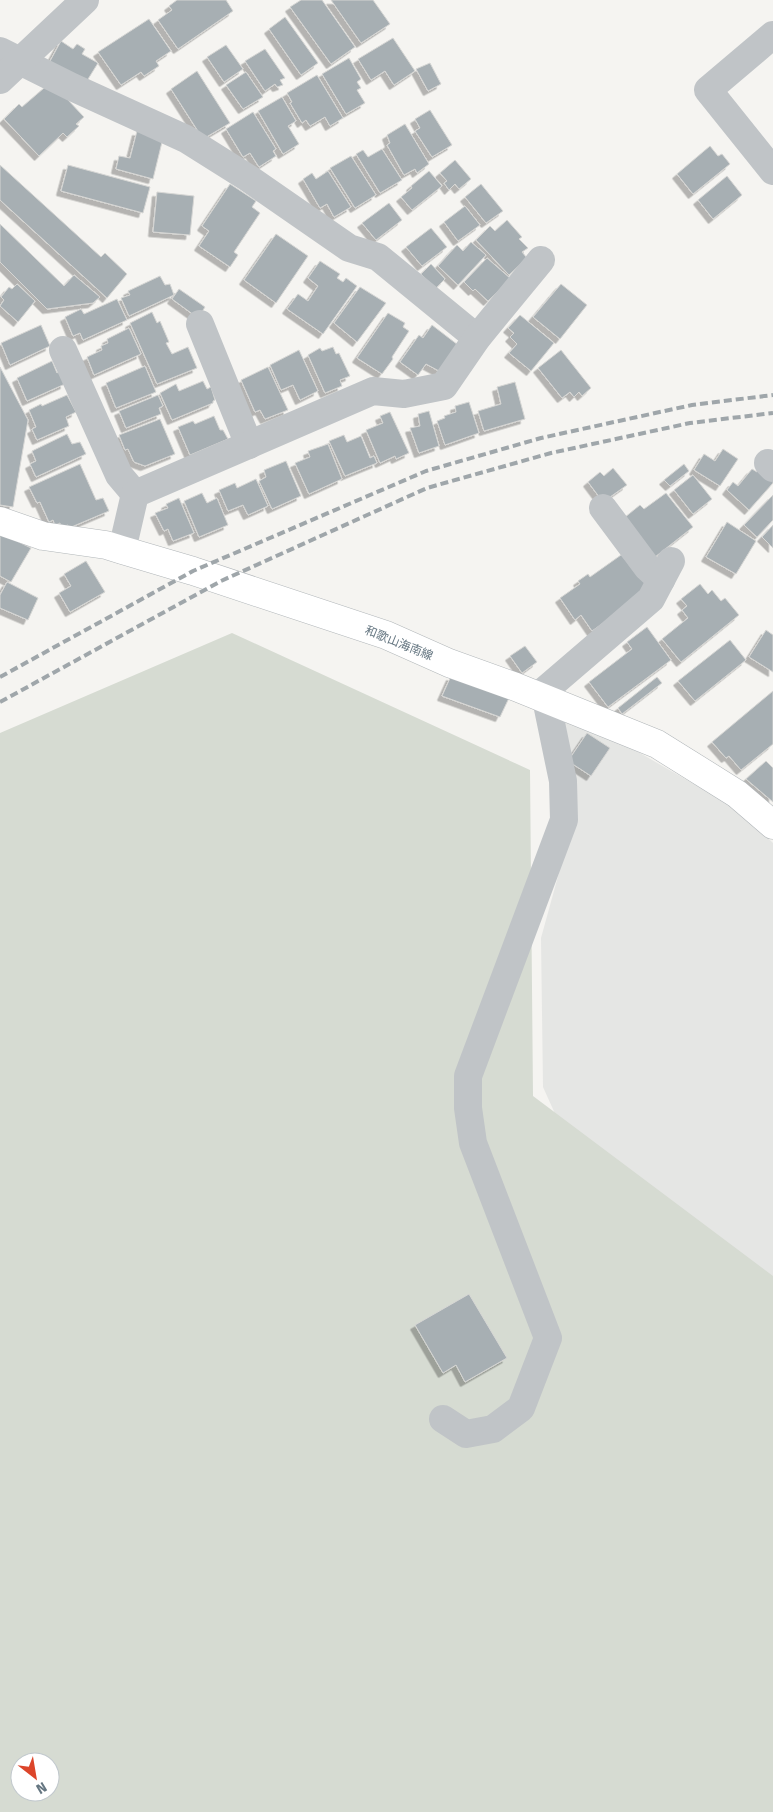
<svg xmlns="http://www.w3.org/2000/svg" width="773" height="1812" font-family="'Fira Sans','Noto Sans JP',sans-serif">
	<defs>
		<filter id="shadow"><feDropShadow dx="-4.5" dy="4.5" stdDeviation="0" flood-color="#0004"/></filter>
	</defs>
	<rect width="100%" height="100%" fill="#f5f4f1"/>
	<path fill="#e5e6e4" d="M561 719 633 749 739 810 773 843V1320L584 1178 543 1087 541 938 568 840Z"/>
	<path fill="#d6dbd2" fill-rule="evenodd" d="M232 633 530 770 533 1096 773 1276V1812H0V733ZM20 1762H50V1792H20Z"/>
	<g fill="#a7afb3" stroke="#d6d6d4" filter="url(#shadow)">
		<path d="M177 0H226L233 11 178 49 158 20 172 10 169 6Z"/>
		<path d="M301 0H322L355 47 331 64 290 7Z"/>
		<path d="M331 0H373L390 24 361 43Z"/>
		<path d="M285 17 318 63 301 75 269 29Z"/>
		<path d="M149 19 171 51 156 61 159 66 144 76 141 72 121 85 98 52Z"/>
		<path d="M393 38 415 71 394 85 385 71 371 80 358 59Z"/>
		<path d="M61 41 73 49 77 44 85 49 82 54 98 63 85 84 49 63Z"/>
		<path d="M226 45 243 69 224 82 207 57Z"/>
		<path d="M265 49 285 78 280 80 283 85 277 87 275 84 265 91 245 61Z"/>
		<path d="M349 58 361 79 357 82 361 88 357 90 365 103 346 114 322 74Z"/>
		<path d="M430 63 441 84 428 91 416 69Z"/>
		<path d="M197 71 230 123 203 139 171 89Z"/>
		<path d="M246 72 263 97 243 109 226 85Z"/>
		<path d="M317 75 343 118 330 126 325 117 310 126 306 120 302 123 290 103 292 102 287 93Z"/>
		<path d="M51 82 84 117 76 124 79 126 67 137 63 133 39 156 4 119 19 104 22 107Z"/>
		<path d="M282 97 296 121 288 126 299 144 283 154 258 111Z"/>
		<path d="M430 110 452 145 432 157 415 131 420 128 415 119Z"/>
		<path d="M253 112 276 149 273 151 276 156 259 167 250 153 243 157 226 129Z"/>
		<path d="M405 124 429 164 417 173 415 169 404 175 387 145 390 143 387 135Z"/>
		<path d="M137 131 163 138 153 179 116 169 119 156 130 158Z"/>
		<path d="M710 146 718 156 722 154 730 164 693 194 677 174Z"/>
		<path d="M382 149 402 180 380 193 356 154 363 150 368 157Z"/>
		<path d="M351 156 376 195 355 208 330 168Z"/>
		<path d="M455 160 471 179 459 189 455 184 449 190 444 183 447 181 440 173Z"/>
		<path d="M0 165 101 257 105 253 127 274 107 298 0 200Z"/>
		<path d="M68 165 150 187 143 213 61 191Z"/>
		<path d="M328 171 351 207 334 217 327 204 320 208 303 179 312 173 316 179Z"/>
		<path d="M429 171 442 186 412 210 401 197 412 188 411 186Z"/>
		<path d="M727 176 742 195 713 219 698 200Z"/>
		<path d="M230 184 256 201 252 207 260 213 234 252 238 255 230 267 199 246 209 231 202 226Z"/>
		<path d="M481 184 503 211 486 223 465 197Z"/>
		<path d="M157 192 194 196 190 235 153 232Z"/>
		<path d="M389 203 402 220 376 240 362 223Z"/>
		<path d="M465 206 480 225 458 241 444 222Z"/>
		<path d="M507 220 522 237 519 239 528 248 522 252 527 258 509 275 476 240 490 226 495 231Z"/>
		<path d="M0 224 64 286 74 275 100 297 93 303 47 309 0 262Z"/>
		<path d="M431 228 447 247 422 266 406 247Z"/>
		<path d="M276 234 308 256 276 303 244 280Z"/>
		<path d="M471 242 486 255 458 285 438 266 457 245 463 251Z"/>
		<path d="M487 258 511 279 488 301 475 289 473 291 464 282Z"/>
		<path d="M320 261 340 274 337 278 343 282 346 278 357 286 323 334 287 309 298 294 308 301 318 286 308 278Z"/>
		<path d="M431 264 445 279 435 289 421 274Z"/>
		<path d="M160 276 165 285 170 284 174 295 129 316 121 298 130 295 128 291Z"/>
		<path d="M17 284 35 301 18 322 0 306 4 300 1 297 9 287 12 289Z"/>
		<path d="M561 284 587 305 560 339 533 317Z"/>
		<path d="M360 287 386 303 357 342 334 323Z"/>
		<path d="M179 289 205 307 198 318 172 299Z"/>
		<path d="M117 299 127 320 83 340 80 333 73 336 65 317 81 309 84 314Z"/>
		<path d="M152 312 157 323 160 321 169 342 166 343 172 354 188 347 197 368 157 384 130 323Z"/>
		<path d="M388 313 405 323 403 327 409 331 392 357 393 359 382 374 357 358Z"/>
		<path d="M520 315 554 343 531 371 509 353 517 344 510 337 514 333 508 328Z"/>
		<path d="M41 325 50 346 10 365 1 343Z"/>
		<path d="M432 325 458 345 439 371 426 364 418 375 400 362 419 335 423 338Z"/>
		<path d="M129 328 141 354 94 375 87 357 102 350 101 346 108 343 107 339Z"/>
		<path d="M333 347 336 354 339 353 350 376 340 380 342 386 325 393 308 355 320 348 322 351Z"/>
		<path d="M299 350 318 391 300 400 293 385 281 390 270 365Z"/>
		<path d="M561 350 591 388 582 396 579 392 574 397 570 392 562 398 538 368Z"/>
		<path d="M52 361 57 373 60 371 65 384 27 401 17 378Z"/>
		<path d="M145 366 156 392 116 408 106 383Z"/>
		<path d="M0 367 28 420 13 507 0 505Z"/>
		<path d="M268 367 288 410 265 419 260 410 255 412 241 380Z"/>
		<path d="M203 381 207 389 211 387 215 400 213 401V403L172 420 160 393 176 384 179 391Z"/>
		<path d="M515 382 525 419 484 431 478 411 501 404 497 387Z"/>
		<path d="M67 395 76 412 66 417 69 426 37 440 32 429 36 427 29 410 41 404 42 406Z"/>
		<path d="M158 395 163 406 159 408 161 414 126 428 119 411Z"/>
		<path d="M469 402 479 433 445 445 437 421 445 418 444 416 456 412 455 406Z"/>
		<path d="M429 411 439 446 419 453 410 428 420 426 418 414Z"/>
		<path d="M390 412 409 453 396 459 395 456 380 463 366 430 383 423 380 416Z"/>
		<path d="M214 416 220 430H223L228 439 190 455 178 427 193 421 195 424Z"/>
		<path d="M160 419 175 454 145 466 134 462 128 449 125 450 119 435Z"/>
		<path d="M67 434 72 444 80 442 86 454 36 477 30 464 36 461 32 451Z"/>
		<path d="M344 435 347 442 361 436 370 458 374 456 377 463 345 476 329 441Z"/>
		<path d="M328 444 342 479 309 494 295 463 310 457 308 451Z"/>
		<path d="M723 449 738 459 720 486 694 470 704 454 715 461Z"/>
		<path d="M286 461 301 496 272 509 259 481 266 477 264 470Z"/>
		<path d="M80 464 96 500 103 498 109 511 69 528 68 525 61 527 60 523 55 525 53 520 49 522 40 502 37 503 29 487Z"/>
		<path d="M684 464 689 471 670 486 664 480Z"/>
		<path d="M762 467 773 477V483L749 510 727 490 733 482 738 486 752 469 757 472Z"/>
		<path d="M613 468 627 485 603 502 588 482 600 472 604 476Z"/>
		<path d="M693 475 712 499 693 514 674 490Z"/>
		<path d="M256 479 268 506 248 515 243 505 228 511 219 490 235 483 237 488Z"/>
		<path d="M202 493 207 503 217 498 228 525 199 537 184 501Z"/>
		<path d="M666 493 693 527 655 557 624 518 640 505 644 509Z"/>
		<path d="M773 495V520L757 537 744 525Z"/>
		<path d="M179 498 194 533 173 541 168 529 164 531 155 513 168 508 166 504Z"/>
		<path d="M727 522 756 541 736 574 706 557Z"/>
		<path d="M773 525V548L762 537Z"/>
		<path d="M0 533 31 548 11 582 0 576Z"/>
		<path d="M621 555 652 588 592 631 581 615 575 620 560 598 580 584 578 581 588 574 590 577Z"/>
		<path d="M86 561 105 592 70 612 59 593 71 586 64 574Z"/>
		<path d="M7 582 38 598 28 620 0 608V595Z"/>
		<path d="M700 584 708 594 712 590 721 601 725 598 739 615 681 662 662 639 688 618 682 610 687 606 681 599Z"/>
		<path d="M647 627 671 660 608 707 589 682 632 649 627 642Z"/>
		<path d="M766 630 773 635V672L749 657Z"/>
		<path d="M730 640 746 660 695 701 678 681Z"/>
		<path d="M525 646 537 662 522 673 510 656Z"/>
		<path d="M451 676 509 698 500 717 442 696Z"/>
		<path d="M657 677 662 683 622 714 618 708Z"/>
		<path d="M773 691V744L741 770 729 756 726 758 712 742Z"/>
		<path d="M587 733 610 748 591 776 568 761Z"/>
		<path d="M766 761 773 768V802L746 779Z"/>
		<path d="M469 1294 507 1358 465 1382 456 1365 443 1373 415 1325Z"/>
	</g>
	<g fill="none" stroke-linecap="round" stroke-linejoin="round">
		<g stroke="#b1b6b9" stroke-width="29">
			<path id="major" d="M0 521 43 536 106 545 122 550 193 571 386 635 449 663 516 687 657 744 737 794 773 825"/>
		</g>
		<g stroke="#c0c4c7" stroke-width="28">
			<path d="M773 35 708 90 773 171"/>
			<path d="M0 51 72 87 186 139 248 178 349 248 378 257 477 338"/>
			<path d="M0 80 85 0"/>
			<path d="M200 324 249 445"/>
			<path d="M63 350 119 475 135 494"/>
			<path d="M768 463 773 468"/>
			<path d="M603 508 647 567 661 580"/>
			<path d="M122 550 135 494 373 391 404 394 444 386 477 338 541 260"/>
			<path d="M538 696 651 599 671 561"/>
			<path d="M443 1419 466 1434 493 1429 521 1408 548 1338 473 1143 468 1108V1076L564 820 563 781 546 699"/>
		</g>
		<use href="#major" stroke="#fff" stroke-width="28"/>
		<g stroke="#9fa6aa" stroke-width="4" stroke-dasharray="8 4" stroke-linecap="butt">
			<path d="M0 677 193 571 426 471 541 438 692 405 773 395"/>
			<path d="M0 702 221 581 427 488 551 453 690 423 773 413"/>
		</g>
	</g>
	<g text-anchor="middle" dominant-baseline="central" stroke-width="5" stroke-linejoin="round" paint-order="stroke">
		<g font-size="12" fill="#657681" stroke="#fff">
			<text transform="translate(399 643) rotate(22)">和歌山海南線</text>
		</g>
	</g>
	<g transform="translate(35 1777) rotate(149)"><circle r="24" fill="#ffffff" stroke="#c1c8cd"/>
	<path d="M0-4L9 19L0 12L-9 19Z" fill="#dc452a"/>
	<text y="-8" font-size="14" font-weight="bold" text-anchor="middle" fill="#657681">N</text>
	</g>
</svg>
